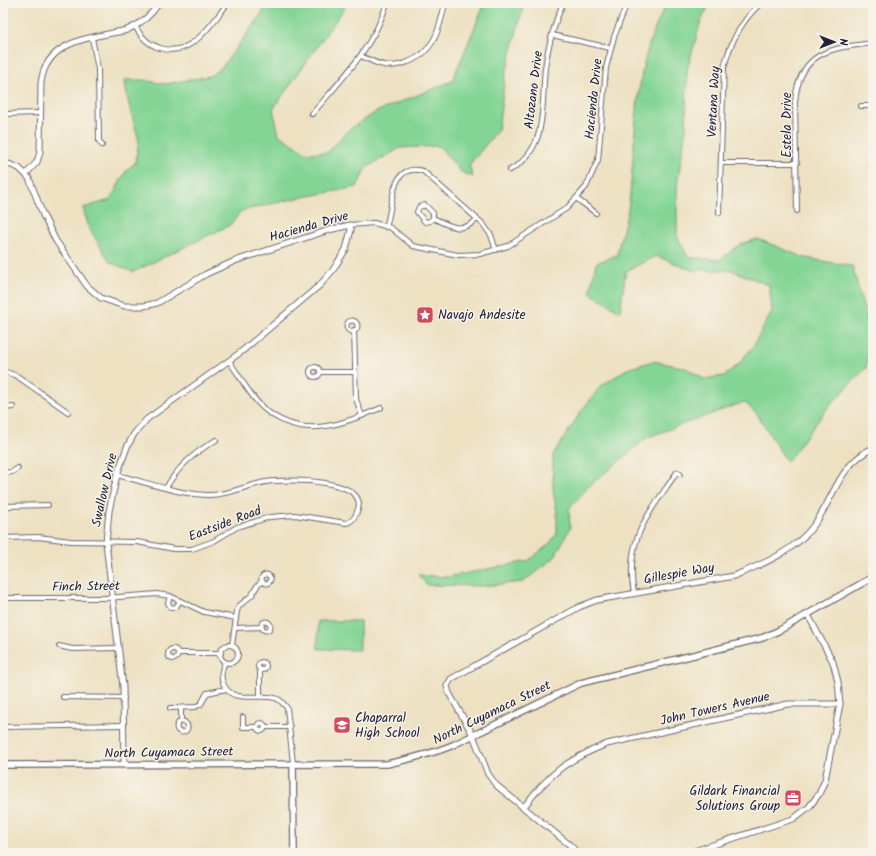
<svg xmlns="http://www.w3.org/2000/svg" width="876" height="856" font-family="Kalam,sans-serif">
	<rect width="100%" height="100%" fill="#f7f3e8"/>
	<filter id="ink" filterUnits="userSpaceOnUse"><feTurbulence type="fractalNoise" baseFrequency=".025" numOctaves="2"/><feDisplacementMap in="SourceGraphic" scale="8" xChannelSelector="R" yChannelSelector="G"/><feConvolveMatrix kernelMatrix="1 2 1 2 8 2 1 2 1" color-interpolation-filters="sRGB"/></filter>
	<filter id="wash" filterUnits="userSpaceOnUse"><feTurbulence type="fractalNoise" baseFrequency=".012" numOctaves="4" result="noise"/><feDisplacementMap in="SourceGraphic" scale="16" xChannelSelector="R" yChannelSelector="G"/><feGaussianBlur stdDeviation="0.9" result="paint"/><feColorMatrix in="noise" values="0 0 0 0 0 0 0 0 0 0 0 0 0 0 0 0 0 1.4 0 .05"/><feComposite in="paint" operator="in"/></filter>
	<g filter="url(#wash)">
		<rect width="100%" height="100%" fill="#ede1c2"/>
		<g fill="#84d595" stroke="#537c68">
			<path d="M268 3H348L273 109 279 135 307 153 328 152 347 131 376 112 452 81 485 3H524L505 77 498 130 469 165 473 177 461 172 439 146 400 148 366 168 357 187 293 199 241 211 230 225 133 272 110 262 89 228 83 208 110 200 126 171 135 163 139 141 127 97 125 80H143L166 84 210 76 222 67 261 15Z"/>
			<path d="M668 3H710L701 21 687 70 686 128 677 186V236L688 257 719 260 741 244 758 239 805 258 852 266 872 338 866 368 828 407 787 462 757 414 744 402 648 437 588 487 569 509 570 528 554 558 523 582 483 586 427 585 418 575 448 577 528 561 548 545 557 534V512L553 491V455L582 410 601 386 627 369 653 361 686 368 704 379 724 376 738 365 753 346 772 312 769 285 731 270H692L656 256 626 271 620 311 590 293 596 263 617 255C620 237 627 220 629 202 637 139 632 58 668 3Z"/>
			<path d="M318 621H360V650L318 649Z"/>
		</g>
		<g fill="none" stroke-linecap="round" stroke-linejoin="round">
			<path stroke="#69bee5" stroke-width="1" d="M869 853 873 843"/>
		</g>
	</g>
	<g filter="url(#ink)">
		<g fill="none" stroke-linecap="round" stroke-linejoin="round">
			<g stroke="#69656a" stroke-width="6">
				<g id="minor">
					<path d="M135 26C141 37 149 45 160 48 192 58 211 24 228 3"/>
					<path d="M552 35 610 48"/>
					<path d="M92 38 98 69 99 141 102 145"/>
					<path d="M361 56C368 59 376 64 384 65 391 67 400 65 408 62 434 53 440 28 445 3"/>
					<path d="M861 106H873"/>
					<path d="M3 114 41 113"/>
					<path d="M312 114C341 80 374 47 387 3"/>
					<path d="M721 163H797"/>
					<path d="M871 165H873"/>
					<path d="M510 170C549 149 541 105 545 68 548 46 554 24 563 3"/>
					<path d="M577 199 596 213"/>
					<path d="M797 211 795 102C799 51 831 48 873 43"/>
					<path d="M719 213 724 68C730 42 741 21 761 3"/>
					<path d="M433 218 430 221 425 222 417 212 419 207 425 205 433 213V218C449 226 463 234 477 219"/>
					<path d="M350 225 374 223 381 225 391 228 413 246 458 255 480 254 508 246 567 208 586 187 598 160 606 68 614 37 627 3"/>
					<path d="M386 227C394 205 389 162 423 171L483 224 491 235 496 250"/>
					<circle cx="352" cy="326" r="5.5"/>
					<path d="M354 330 356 399 362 416"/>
					<path d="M229 361C240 376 249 395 263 408 302 441 340 425 381 408"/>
					<circle cx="315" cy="372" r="5"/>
					<path d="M3 371 17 376 68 412"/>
					<path d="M320 372H355"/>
					<path d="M3 408 13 407"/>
					<path d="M3 473 12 472 18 468"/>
					<path d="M166 488C178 466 195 452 216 440"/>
					<path d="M3 506 48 505"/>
					<path d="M3 538 38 537 71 541 137 542 174 549H192L214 541 237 527 270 517 295 515 346 523C351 522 354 519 356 514 376 477 284 479 266 482 247 485 226 496 207 495 177 494 146 482 117 475"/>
					<circle cx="266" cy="579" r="4.5"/>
					<path d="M634 594C624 539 649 514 677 472L680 474"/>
					<path d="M170 596 168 603 171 608 176 607 180 601"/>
					<path d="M3 598H106L157 594 170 596 204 612 236 618"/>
					<circle cx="266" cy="626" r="4.5"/>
					<path d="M235 628 262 627"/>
					<path d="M232 645 237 611 239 606 252 595 257 586 262 581"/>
					<circle cx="229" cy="654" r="9"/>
					<path d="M59 646 72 649 118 648"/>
					<circle cx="173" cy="654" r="5"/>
					<path d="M179 653H221"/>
					<path d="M225 662C222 669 220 675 223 683 231 705 259 693 275 698 280 699 283 703 287 708L293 763"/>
					<circle cx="262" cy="666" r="4"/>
					<path d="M260 696V669"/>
					<path d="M63 697 124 698"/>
					<path d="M170 708 195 707 201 704 207 693 226 689"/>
					<path d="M181 708V721"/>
					<path d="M243 717V727H256"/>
					<circle cx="182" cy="727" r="5.5"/>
					<circle cx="261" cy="727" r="4"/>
					<path d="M3 727 124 725"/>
					<path d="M265 727H290"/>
				</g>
			</g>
			<g stroke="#69656a" stroke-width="7">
				<g id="tertiary">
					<path d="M3 162 19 168 29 178 43 215 56 241 87 286 101 298 124 306H144L157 303 206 274 235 261 329 230 350 225 351 230 346 249 333 270 320 285 241 352 147 419 134 434 127 447 117 475 109 511 106 543 123 687 124 764"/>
					<path d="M26 174 37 162 40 152 41 83C46 39 92 38 127 30 141 24 151 16 159 3"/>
					<path d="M523 808C549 774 566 760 607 744L788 704H840"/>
					<path d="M577 853 571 846 496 785 488 774 473 735 449 693 447 686 451 679 579 607 597 600 734 576C763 564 795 551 814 525 835 497 838 465 873 448"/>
					<path d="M688 853 793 819 809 807 819 794 825 780 840 704 838 682 833 662 808 615"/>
				</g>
			</g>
			<g stroke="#69656a" stroke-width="8">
				<g id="secondary">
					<path d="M293 763 294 853"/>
					<path d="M3 765 387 764C410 759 432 754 453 745L581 683 762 638 780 630 873 577"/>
				</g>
			</g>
			<use href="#minor" stroke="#fff" stroke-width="4"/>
			<use href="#tertiary" stroke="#fff" stroke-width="5"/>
			<use href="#secondary" stroke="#fff" stroke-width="5.5"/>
		</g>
	</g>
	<defs>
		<g id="sight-square" transform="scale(0.9)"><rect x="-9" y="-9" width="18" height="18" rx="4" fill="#d1495b" stroke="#f7f3e8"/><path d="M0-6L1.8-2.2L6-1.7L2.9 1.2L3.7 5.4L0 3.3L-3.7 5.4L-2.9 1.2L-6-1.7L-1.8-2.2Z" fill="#fff"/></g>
		<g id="school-square" transform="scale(0.9)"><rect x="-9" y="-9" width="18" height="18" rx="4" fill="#d1495b" stroke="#f7f3e8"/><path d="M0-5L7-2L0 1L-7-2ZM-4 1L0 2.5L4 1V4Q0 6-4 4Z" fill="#fff"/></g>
		<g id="office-square" transform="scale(0.9)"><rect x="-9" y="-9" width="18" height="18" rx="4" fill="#d1495b" stroke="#f7f3e8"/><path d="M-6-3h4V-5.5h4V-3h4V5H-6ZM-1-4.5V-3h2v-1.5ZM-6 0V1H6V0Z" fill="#fff"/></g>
	</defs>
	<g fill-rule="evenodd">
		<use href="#sight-square" x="425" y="315"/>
		<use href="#school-square" x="342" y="725"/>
		<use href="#office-square" x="793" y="798"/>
	</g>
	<g text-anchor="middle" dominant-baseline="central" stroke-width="3" stroke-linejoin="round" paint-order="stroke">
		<g font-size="13" fill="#22223b" stroke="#f7f3e8">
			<text transform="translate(534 90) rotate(-83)">Altozano Drive</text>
			<text transform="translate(594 99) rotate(-84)">Hacienda Drive</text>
			<text transform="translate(714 102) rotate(-87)">Ventana Way</text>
			<text transform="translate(787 125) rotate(-90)">Estela Drive</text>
			<text transform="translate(309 227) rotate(-16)">Hacienda Drive</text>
			<text transform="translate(105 490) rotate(-77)">Swallow Drive</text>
			<text transform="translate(225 524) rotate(-21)">Eastside Road</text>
			<text transform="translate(679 574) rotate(-10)">Gillespie Way</text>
			<text transform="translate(86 587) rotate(-1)">Finch Street</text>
			<text transform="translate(715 709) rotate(-13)">John Towers Avenue</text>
			<text transform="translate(492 713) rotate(-26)">North Cuyamaca Street</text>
			<text transform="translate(169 753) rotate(-1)">North Cuyamaca Street</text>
		</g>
		<g font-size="13" fill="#22223b" stroke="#f7f3e8" text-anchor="start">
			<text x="438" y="315">Navajo Andesite</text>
			<text x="355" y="718">Chaparral<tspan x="355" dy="15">High School</tspan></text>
			<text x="780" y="791" text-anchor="end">Gildark Financial<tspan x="780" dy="15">Solutions Group</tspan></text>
		</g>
	</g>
	<rect width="876" height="856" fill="none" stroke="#f7f3e8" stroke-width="16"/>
	<g transform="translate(834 42) rotate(90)" stroke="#f7f3e8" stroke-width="3" paint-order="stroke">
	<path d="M0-3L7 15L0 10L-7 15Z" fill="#22223b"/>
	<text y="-6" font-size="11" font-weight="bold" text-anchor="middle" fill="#22223b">N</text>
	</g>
</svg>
